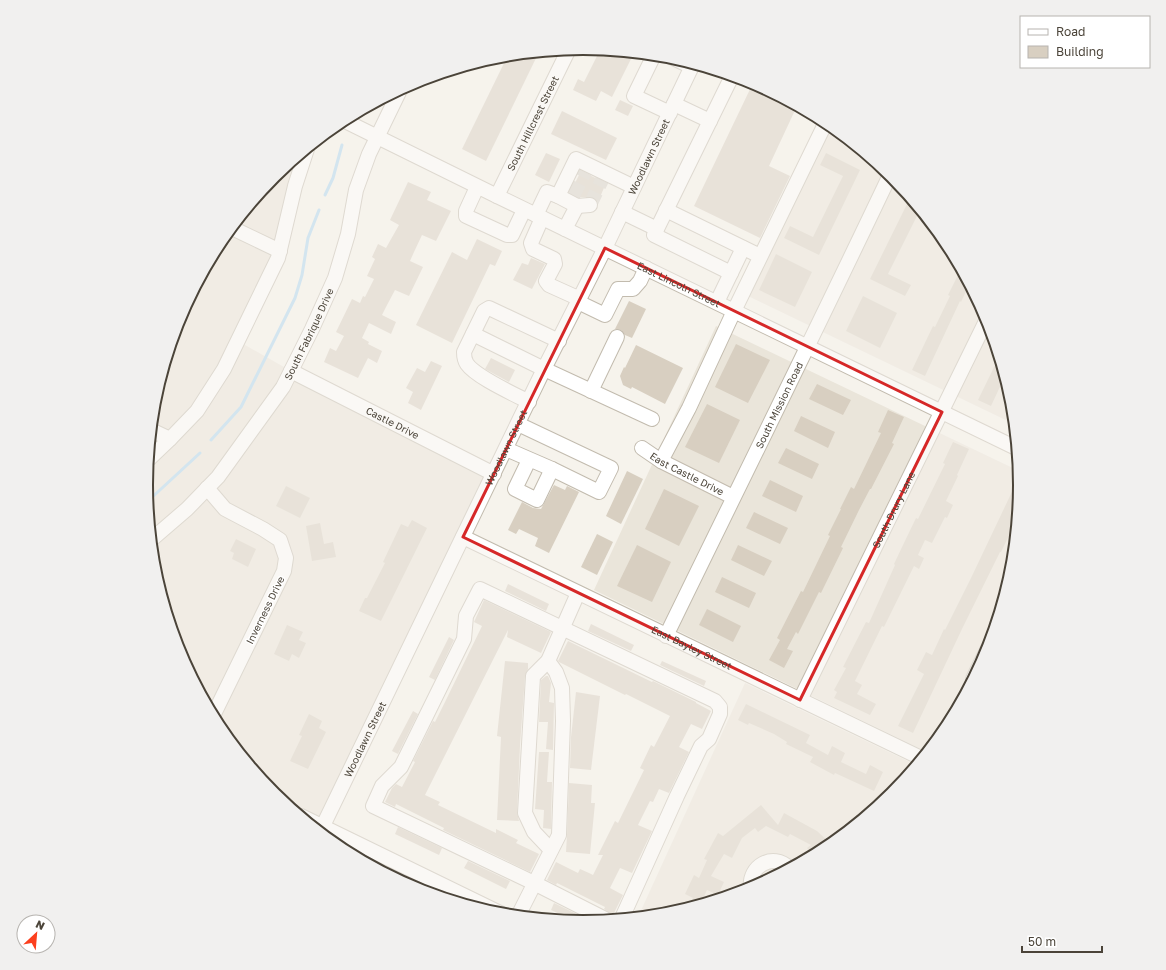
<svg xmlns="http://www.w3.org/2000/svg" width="1166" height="970" font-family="'Golos Text',sans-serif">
	<rect width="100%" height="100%" fill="#f6f3ec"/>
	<g fill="#eae5da">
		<path d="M829 124 892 176 946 242 987 318 1012 400 1014 424 748 296Z"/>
		<path d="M307 149 280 251 238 341 291 371 494 474 320 832 274 794 220 728 179 652 154 570 146 485 154 400 179 318 220 242 274 176Z"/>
		<path d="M716 326 1019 471 1020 485 1012 570 987 652 946 728 927 752 594 590Z"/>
		<path d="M745 683 916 765 892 794 826 848 750 889 668 914 638 917Z"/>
	</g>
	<path fill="#d2eab5" d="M335 844 446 897 448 899 416 889 340 848Z"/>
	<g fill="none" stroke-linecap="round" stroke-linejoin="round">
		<g stroke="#a9d4f2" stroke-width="3">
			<path d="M325 195 333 178 342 145"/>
			<path d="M211 440 241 407 295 298 302 275 308 238 319 210"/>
			<path d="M148 501 200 453"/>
		</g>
	</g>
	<g fill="#d8cfc1">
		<path d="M600 50 634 53 612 97 601 91 596 101 573 90 578 79 584 82Z"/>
		<path d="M539 52 486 161 462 149 508 55Z"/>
		<path d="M753 83 797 106 769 166 790 176 760 238 694 206Z"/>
		<path d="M620 100 633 106 628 116 615 110Z"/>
		<path d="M562 111 617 138 606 160 551 134Z"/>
		<path d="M546 153 560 159 549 182 535 175Z"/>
		<path d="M826 153 860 170 819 255 784 238 790 226 813 237 843 176 820 165Z"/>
		<path d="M581 171 606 183 598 202 593 197H579L570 193Z"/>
		<path d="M408 182 431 192 427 200 451 211 436 241 422 235 414 252 410 261 423 267 409 296 395 290 386 307 382 315 396 322 391 334 369 323 362 338 369 342 368 344 382 351 377 363 368 358 358 378 324 362 330 348 336 351 344 336 336 332 352 299 360 303 363 296 365 297 374 279 367 276 375 259 372 257 378 244 386 248 399 225 390 220Z"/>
		<path d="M910 198 920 210 888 274 911 285 905 296 870 279Z"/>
		<path d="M477 239 502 251 495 266 490 264 452 343 416 325 452 252 467 260Z"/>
		<path d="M776 254 812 272 795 307 759 290Z"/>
		<path d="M531 258 545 264 532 289 513 280 522 263 528 265Z"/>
		<path d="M961 269 969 285 961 302 960 301 925 376 912 370 933 326 935 327 950 296 948 295Z"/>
		<path d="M863 296 897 313 880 348 846 331Z"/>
		<path d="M629 301 646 309 632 338 625 335 621 330 615 329Z"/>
		<path d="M736 344 770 360 748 403 715 387Z"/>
		<path d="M636 345 683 368 665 404 632 387 631 389 623 385 620 376 624 367 625 368Z"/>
		<path d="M999 357 1005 376 991 406 978 400Z"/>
		<path d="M491 358 515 370 509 382 485 369Z"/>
		<path d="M431 361 442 366 421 410 408 403 413 392 406 388 417 368 425 372Z"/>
		<path d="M817 384 851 400 843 415 809 399Z"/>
		<path d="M707 404 740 420 719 463 685 447Z"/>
		<path d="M888 410 904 417 892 443 894 444 871 489H870L859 510 841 547 843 548 821 593 819 592 798 634 796 632 787 649 793 651 784 668 769 660 780 640 777 638 801 591 803 592 830 536 828 535 841 509H840L851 487 854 489 881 433 878 432Z"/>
		<path d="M801 416 835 432 828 448 794 431Z"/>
		<path d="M953 442 969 449 957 475 958 476 946 501 953 505 947 518 945 517 932 543 925 540 918 555 924 558 919 569 914 566 884 627 882 626 855 681 862 685 857 694 876 704 870 715 834 698 837 692 834 690 846 668 843 667 866 622 869 623 895 565 894 564 903 545 916 518 918 519 945 464 943 463Z"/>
		<path d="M786 448 819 464 812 479 778 463Z"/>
		<path d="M627 471 643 479 621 524 606 516Z"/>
		<path d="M1019 477 1020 485 1017 519 1001 552H1000L962 629 913 733 898 726 924 674 917 670 926 652 932 655 944 629 945 630 971 578Z"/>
		<path d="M770 480 803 496 796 512 762 496Z"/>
		<path d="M554 485 565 490 567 486 579 492 549 553 535 546 538 538 519 529 516 534 508 530 522 502 533 508 541 509Z"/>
		<path d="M286 486 310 498 300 518 276 506Z"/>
		<path d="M664 489 699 506 679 546 645 529Z"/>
		<path d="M754 512 788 528 780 544 746 528Z"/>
		<path d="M412 520 427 528 381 621 359 611 365 598H367L385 563 383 562 401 524 408 527Z"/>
		<path d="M320 523 324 544 333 542 336 557 312 561 306 526Z"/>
		<path d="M597 534 613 542 597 575 581 567Z"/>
		<path d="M236 539 256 549 248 567 232 559 234 553 230 551Z"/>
		<path d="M637 545 671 562 652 602 617 586Z"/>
		<path d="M738 545 772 561 764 576 731 560Z"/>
		<path d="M722 577 756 593 749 608 715 592Z"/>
		<path d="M508 584 549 604 546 611 505 591Z"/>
		<path d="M484 600 551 632 541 653 507 637 508 630 425 795 440 802 438 805 496 833V829L518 840 516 843 539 854 530 872 443 830 444 828 396 804 395 807 385 802 392 788 396 784 402 787 415 762 413 761 433 721 435 722 445 702 482 626 474 622Z"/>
		<path d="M707 609 741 626 733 642 699 625Z"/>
		<path d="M591 624 634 645 631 651 588 631Z"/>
		<path d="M287 625 303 632 299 640 306 643 299 658 292 654 289 661 274 654Z"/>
		<path d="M449 637 454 640 435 680 429 677Z"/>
		<path d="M568 641 652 682 653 681 696 702V703L711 711 702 729 691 724 679 747 689 752 669 793 659 789 653 802 650 801 638 825 652 831 632 873 620 868 610 888 623 895 613 915 604 909 605 907 557 883 556 885 547 880 556 862 578 873 580 869 589 873V874V873L593 875 603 855H598L615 821 618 823 644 770 640 768 651 745 654 747 670 716 626 694 625 695 559 662 558 661Z"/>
		<path d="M505 661 528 663V669L525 676 520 746 517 812 519 821 497 820 501 737 497 736Z"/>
		<path d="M662 661 706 681 704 686 660 665Z"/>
		<path d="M546 676H548L551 683 549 702 554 703 553 750 546 749 548 722H539L541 680Z"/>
		<path d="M576 692 600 696 591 770 570 768 571 737Z"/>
		<path d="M746 704 810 735 806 743 828 755 832 746 845 753 841 762 866 774 870 765 883 772 874 791 835 773 834 775 810 762 813 757 786 744 787 742 774 734 749 723 748 725 738 720Z"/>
		<path d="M413 711 418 714 398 754 392 751Z"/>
		<path d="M309 714 322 721 319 728 326 732 308 769 290 761 302 736 299 735Z"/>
		<path d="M539 752H549L547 782H552L551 829 543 828 544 810 535 809Z"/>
		<path d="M569 783 592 785 591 803H595L590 854 566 852 567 835Z"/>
		<path d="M761 805 778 825 784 813 817 831 831 844 826 848 813 855 807 848 811 845 790 834 788 837 766 826 758 832 755 828 742 838 732 858 724 854 711 876 724 882 718 895 707 890 701 903 685 909 693 898 685 894 694 875 699 878 707 860 704 859 718 833 723 836Z"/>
		<path d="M398 827 442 848 439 855 395 834Z"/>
		<path d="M468 861 510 881 506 889 464 868Z"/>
		<path d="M554 903 591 921H574L551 910Z"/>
	</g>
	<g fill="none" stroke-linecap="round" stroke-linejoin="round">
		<g stroke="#d4d0c8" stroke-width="14" stroke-dasharray="14 7" stroke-linecap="butt">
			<path d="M573 196 585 172"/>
			<path d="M590 205 602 180"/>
		</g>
		<g stroke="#c2bbae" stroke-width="16">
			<g id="minor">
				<path d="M654 55 634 96 670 113"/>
				<path d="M671 57 692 67"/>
				<path d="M674 104 710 121"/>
				<path id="s1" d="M343 120 497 196 1016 448"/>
				<path d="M477 187 466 211V216L507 235H512L524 210"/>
				<path id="s2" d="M497 196 569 49"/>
				<path d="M577 206 590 205"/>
				<path d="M666 210 760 256"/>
				<path d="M622 212 657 229"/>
				<path d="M536 215 547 192 558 196"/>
				<path d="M542 218 531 243 533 249 554 259 555 264 546 281 549 285 580 299"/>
				<path d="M232 228 280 251"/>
				<path d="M565 229 577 206 558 196 576 159 634 187"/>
				<path d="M731 273 743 248"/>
				<path d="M578 302 605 315 618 289H633L640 281 646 268"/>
				<path d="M717 302 731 273 654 235 732 76"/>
				<path d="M473 334 544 369 652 419"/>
				<path id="s3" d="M291 371 494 474"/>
				<path d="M591 391 617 337"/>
				<path d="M529 402C514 394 476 377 467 364 465 361 464 356 464 352L484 311 489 308 559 341"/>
				<path d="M151 430 170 439"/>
				<path id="s4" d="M642 448 661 461 733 497"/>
				<path d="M506 449 552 469 599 492 611 468 518 424"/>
				<path d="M149 459 170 439 197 411 224 369 278 258 295 186 307 149"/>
				<path d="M529 460 515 489 537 500 552 469"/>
				<path d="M661 461 689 408 734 311 826 122"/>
				<path d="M207 488 225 509 263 529 280 540 286 558 284 571 213 716"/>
				<path id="s5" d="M463 537 921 758"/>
				<path id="s6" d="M151 540 187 509 218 477 283 387 312 329 335 278 348 234 356 190 369 154 400 90"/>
				<path id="s7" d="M666 636C741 482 817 329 890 175"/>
				<path d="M973 679 989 646"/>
				<path id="s8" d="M800 700 987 319"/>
				<path d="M301 816 502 914"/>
				<path id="s9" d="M320 832 544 369 605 248 693 64"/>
				<path d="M551 850 534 832 525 813 533 676 548 661 578 593"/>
				<path d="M751 888C748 866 773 852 789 868"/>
				<path d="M518 916 559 835 563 721 562 688 556 672 548 661"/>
				<path d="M607 920 534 883 373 806 382 786 401 767 464 639 466 616 480 589 715 701 720 707V714L709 739 701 746 677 796 622 918"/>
			</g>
		</g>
		<use href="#minor" stroke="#fff" stroke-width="14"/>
	</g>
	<path d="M0 0H1166V970H0ZM605 248 942 412 800 700 463 537Z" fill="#f6f3ec" fill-opacity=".55" fill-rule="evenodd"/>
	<path fill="none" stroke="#d62828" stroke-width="3" stroke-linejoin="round" d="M605 248 942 412 800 700 463 537Z"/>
	<g text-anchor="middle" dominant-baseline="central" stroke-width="3" stroke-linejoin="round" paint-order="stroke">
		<g font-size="10" fill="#4b4439" stroke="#fff">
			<text stroke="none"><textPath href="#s2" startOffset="81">South Hillcrest Street</textPath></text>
			<text stroke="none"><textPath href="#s9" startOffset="751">Woodlawn Street</textPath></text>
			<text stroke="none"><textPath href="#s1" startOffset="374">East Lincoln Street</textPath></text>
			<text stroke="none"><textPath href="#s6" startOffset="262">South Fabrique Drive</textPath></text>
			<text stroke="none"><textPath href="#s7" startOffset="257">South Mission Road</textPath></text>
			<text stroke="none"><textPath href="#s3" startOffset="114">Castle Drive</textPath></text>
			<text stroke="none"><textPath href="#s9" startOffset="427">Woodlawn Street</textPath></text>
			<text stroke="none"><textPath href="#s4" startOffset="52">East Castle Drive</textPath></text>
			<text stroke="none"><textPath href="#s8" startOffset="212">South Drury Lane</textPath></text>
			<text transform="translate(265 610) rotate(-64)">Inverness Drive</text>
			<text stroke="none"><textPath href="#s5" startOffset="254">East Bayley Street</textPath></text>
			<text stroke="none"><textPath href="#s9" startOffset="103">Woodlawn Street</textPath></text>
		</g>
	</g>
	<path d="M0 0H1166V970H0ZM153 485a430 430 0 1 1 860 0a430 430 0 1 1-860 0Z" fill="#f1f0ef" fill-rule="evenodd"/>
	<path fill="none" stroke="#4b4439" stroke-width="2" d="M153 485a430 430 0 1 1 860 0a430 430 0 1 1-860 0Z"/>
	<rect x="1020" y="16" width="130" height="52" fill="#ffffff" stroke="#b7b4b0"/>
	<rect x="1028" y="29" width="20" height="6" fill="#ffffff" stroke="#b7b4b0"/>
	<text x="1056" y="36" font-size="12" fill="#4b4439">Road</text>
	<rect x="1028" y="46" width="20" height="12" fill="#d8cfc1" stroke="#b7b4b0"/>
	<text x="1056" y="56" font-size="12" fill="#4b4439">Building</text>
	<g transform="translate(36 934) rotate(26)"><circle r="19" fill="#ffffff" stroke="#b7b4b0"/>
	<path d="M0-3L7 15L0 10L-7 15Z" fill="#fc3f1d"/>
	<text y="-6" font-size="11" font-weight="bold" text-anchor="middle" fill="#4b4439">N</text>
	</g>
	<path d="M1022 946v6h80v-6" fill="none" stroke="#4b4439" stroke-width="2"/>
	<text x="1028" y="946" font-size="12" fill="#4b4439" stroke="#ffffff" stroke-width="3" paint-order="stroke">50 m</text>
</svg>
